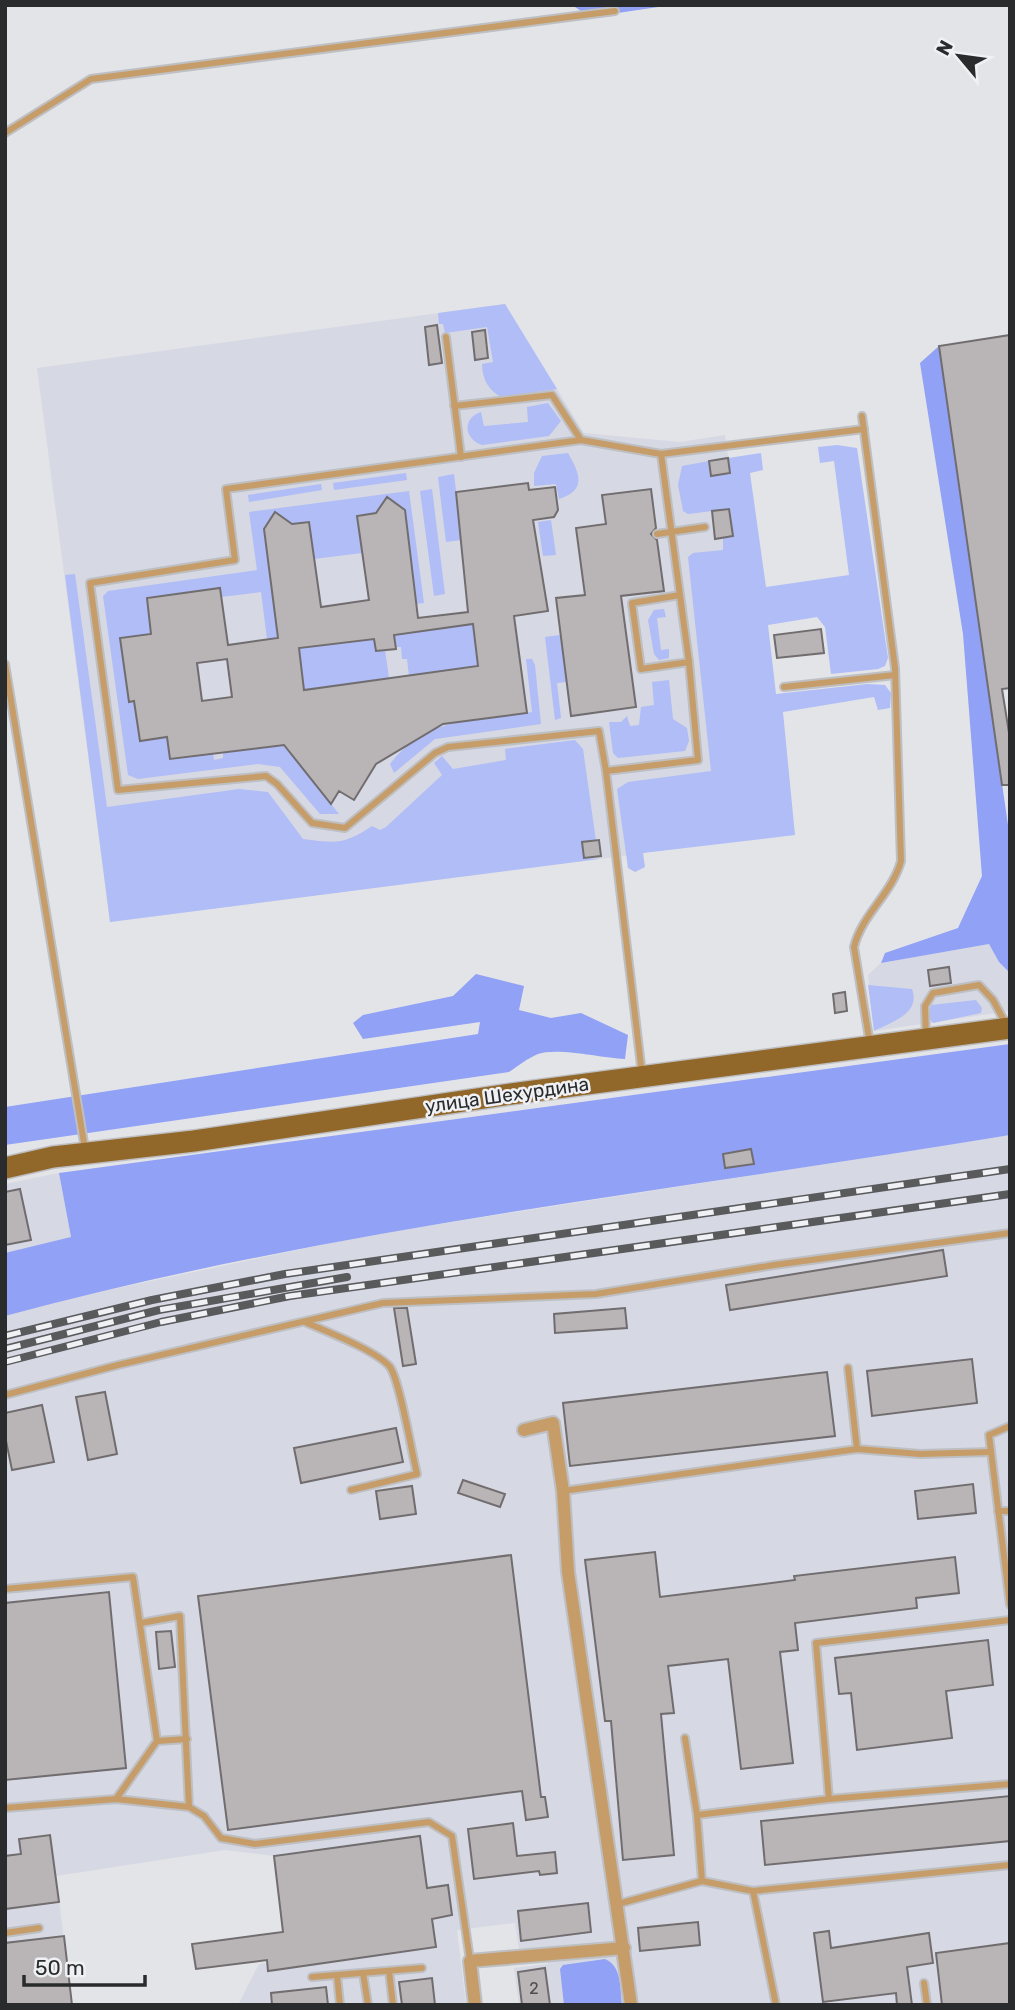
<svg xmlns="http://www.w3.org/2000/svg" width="1015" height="2010" font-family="Rubik,sans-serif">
	<rect width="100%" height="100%" fill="#e3e4e8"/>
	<g fill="#d6d8e3">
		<path d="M505 304 584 433 680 442 725 435 744 577 734 770 646 853 110 922 37 368Z"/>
		<path d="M989 944 999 962 1010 973V1011L874 1031 868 975 881 963Z"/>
		<path d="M1010 1135V2005H519L514 1968 548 1964 546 1948 519 1949 515 1923 457 1930 466 2005H238L259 1964 286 1960 274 1856 225 1850 56 1876 72 2005H5V1316L80 1296 369 1235Z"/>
		<path d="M59 1173 71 1238 5 1253V1184Z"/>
	</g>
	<g fill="#b0bdf6">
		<path d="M505 304 557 389 501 397C488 390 482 378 482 364L493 362 487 327 445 333 443 324H439L438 313Z"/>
		<path d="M548 403 561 421 549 436 482 445C464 439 462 418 481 412L484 426 528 422 527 407Z"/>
		<path d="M837 445 857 448 888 658 885 666 878 669 831 674 825 627 817 617 768 625 776 694 867 684 885 685 891 693 890 708 878 710 874 697 783 712 795 835 643 853 645 867 635 872 628 868 617 789 628 782 711 771 688 557 693 553 723 550V538L733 535 729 509 688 514 683 511 678 485 682 466 709 461 711 476 730 473 728 458 761 453 763 470 750 473 766 587 849 575 834 461 820 463 818 447Z"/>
		<path d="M568 453C580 474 587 490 559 499L556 484 534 486V473L542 456Z"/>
		<path d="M406 473 407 480 334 490 333 483Z"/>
		<path d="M454 474 462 540 446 542 438 477Z"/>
		<path d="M321 484 322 490 249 502 248 495Z"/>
		<path d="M432 489 445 594 434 596 420 491Z"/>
		<path d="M409 491 424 603 416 604 405 510 387 498 376 513 357 516 362 553 314 559 309 522 292 524 275 513 264 529 278 638 267 639 261 592 221 597 220 588 147 598 151 634 120 638 129 701H134L140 740 167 737 171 759 213 753 214 760 223 758V753L284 745 339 814H320L280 767 258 764 138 779 128 775 103 596 108 591 257 570 249 512Z"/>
		<path d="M551 520 556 555 543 556 538 522Z"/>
		<path d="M75 574 107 807 239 789 268 792 303 839C335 843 344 845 372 826L380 830 386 827 442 775 434 763 442 756 453 769 506 760 505 749 575 740 583 749 596 841 582 843 584 858 599 859 110 922 65 575Z"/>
		<path d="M664 609 666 617 657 618 661 650 669 649V658L659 660 654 654 648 620 654 610Z"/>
		<path d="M473 624 478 666 409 676 407 659H402L401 647H395L394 635Z"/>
		<path d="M560 635 567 682 557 683 561 718 555 720 545 637Z"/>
		<path d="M374 639 376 651 385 650 389 678 304 690 299 648Z"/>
		<path d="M526 659H532L535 665 541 724 435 739 394 773 390 764C425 717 479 719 532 712Z"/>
		<path d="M669 680 673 719 687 728 689 741 685 751 618 758 613 753 609 722H621L627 716 630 726 639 725 641 707 654 705 652 682Z"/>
		<path d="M868 985 912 989C921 1014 891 1022 874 1031Z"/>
		<path d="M976 1000 982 1008 981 1013 933 1023 928 1017 931 1005Z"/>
	</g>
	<g fill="#90a1f6">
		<path d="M572 5H672L590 17Z"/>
		<path d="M939 346 1010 839V973L999 962 989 944 881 963 885 953 958 928 982 876 963 634 920 363Z"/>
		<path d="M476 974 524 986 519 1010 551 1018 581 1013 628 1035 625 1059C602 1058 557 1047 538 1054 528 1058 518 1066 509 1072L5 1145V1107L478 1034 480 1022 363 1039 353 1023 363 1015 453 996Z"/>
		<path d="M1010 1044V1135C674 1191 334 1227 5 1316V1253L71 1237 59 1173Z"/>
		<path d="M605 1959C622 1966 620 1988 622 2005H564L560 1969 563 1965Z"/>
	</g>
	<g fill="#b9b5b7" stroke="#716d6f" stroke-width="2" fill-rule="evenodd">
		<path d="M437 325 442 363 429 365 425 327Z"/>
		<path d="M485 330 488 358 475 360 472 332Z"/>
		<path d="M1010 335V688L1002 689 1010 739V785H1002L939 346Z"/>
		<path d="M728 458 730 473 711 476 709 461Z"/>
		<path d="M528 483 529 490 555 487 558 510 554 517 533 520 548 611 514 616 527 713 443 724 376 764 354 800 339 791 331 804 284 745 170 759 167 737 140 741 134 701 129 702 120 638 151 634 147 598 220 588 228 645 278 638 264 529 275 512 292 524 309 522 321 607 369 600 357 516 376 513 387 497 405 510 418 618 468 612 456 492ZM473 624 478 666 304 690 299 648 374 639 376 651 396 649 394 635ZM227 659 232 697 202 701 197 663Z"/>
		<path d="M651 489 656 528 651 534 657 540 664 591 621 596 636 707 571 716 556 598 585 595 576 528 606 524 602 495Z"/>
		<path d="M729 509 733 536 715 539 712 511Z"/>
		<path d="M821 629 824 653 777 658 774 635Z"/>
		<path d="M599 840 601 856 584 858 582 842Z"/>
		<path d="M949 967 951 983 930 986 928 970Z"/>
		<path d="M845 992 847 1011 835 1013 833 994Z"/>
		<path d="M751 1149 754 1164 725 1168 723 1154Z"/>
		<path d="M20 1189 31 1240 5 1245V1192Z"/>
		<path d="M943 1250 947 1276 730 1310 726 1285Z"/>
		<path d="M394 1308H407L416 1364 403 1366Z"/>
		<path d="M625 1308 627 1328 555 1333 554 1314Z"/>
		<path d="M972 1359 977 1403 872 1416 867 1371Z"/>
		<path d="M827 1372 835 1436 570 1466 563 1403Z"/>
		<path d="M105 1392 117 1454 88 1460 76 1397Z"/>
		<path d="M42 1405 54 1462 12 1470 5 1436V1413Z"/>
		<path d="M396 1428 403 1462 301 1483 294 1448Z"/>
		<path d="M463 1480 505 1494 500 1507 458 1493Z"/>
		<path d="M973 1484 976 1513 918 1519 915 1491Z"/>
		<path d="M412 1486 416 1514 380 1519 376 1491Z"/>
		<path d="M655 1552 660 1597 795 1580 794 1576 955 1557 959 1593 916 1598 917 1608 795 1623 798 1650 780 1652 793 1763 741 1769 728 1659 668 1666 674 1713 661 1714 674 1855 623 1860 611 1721H605L585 1560Z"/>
		<path d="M511 1555 541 1797H545L548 1817 526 1820 522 1791 228 1830 198 1596Z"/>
		<path d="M109 1592 126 1768 5 1780V1603Z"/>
		<path d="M171 1631 175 1667 159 1669 156 1632Z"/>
		<path d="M988 1640 993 1685 946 1691 952 1738 857 1750 851 1693 839 1694 835 1658Z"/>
		<path d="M1010 1796V1841L765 1865 761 1821Z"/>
		<path d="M513 1823 517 1856 555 1852 557 1873 540 1875 539 1871 474 1879 468 1829Z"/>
		<path d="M50 1835 59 1902 5 1909V1856L21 1854 19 1839Z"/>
		<path d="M420 1836 427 1888 448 1885 452 1915 432 1919 436 1947 268 1971 267 1960 196 1969 192 1944 283 1932 274 1856Z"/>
		<path d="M588 1903 591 1932 521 1941 518 1911Z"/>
		<path d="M698 1922 700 1945 640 1951 638 1928Z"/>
		<path d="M829 1931 831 1948 929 1933 933 1963 907 1967 912 2005H897L896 1993 823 2002 814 1933Z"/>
		<path d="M64 1936 72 2005H5V1943Z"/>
		<path d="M1010 1943V2005H942L936 1953Z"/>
		<path d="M545 1968 550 2005H522L518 1972Z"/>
		<path d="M432 1978 435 2005H402L399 1982Z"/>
		<path d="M326 1987 328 2005H272L271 1993Z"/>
	</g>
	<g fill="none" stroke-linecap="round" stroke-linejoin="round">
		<g stroke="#bebfc2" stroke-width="10">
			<g id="lane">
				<path d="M5 133 91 79 615 11"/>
				<path d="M446 337 461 457"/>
				<path d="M454 406 552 395 581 440"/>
				<path d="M862 416 895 668 901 861C892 894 862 914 854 947L870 1044"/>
				<path d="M661 454 864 429"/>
				<path d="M657 534 705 527"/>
				<path d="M680 595 632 603 641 669 689 662"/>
				<path d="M5 664 85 1149"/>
				<path d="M784 687 895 675"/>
				<path d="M606 771 599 731 448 747 435 753 345 828 312 823 277 784 266 776 118 790 90 583 235 560 226 489 581 440 661 454 689 662 698 760 606 771 642 1074"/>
				<path d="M926 1037 925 1006 933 993 979 985 993 1000 1006 1024"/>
				<path d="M307 1323C328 1332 377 1351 390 1367 400 1381 412 1454 417 1474L351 1490"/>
				<path d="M848 1368 857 1449"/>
				<path d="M5 1395 118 1365 383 1303 596 1294 774 1265 1010 1233"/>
				<path d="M1010 1426 989 1435 1010 1605"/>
				<path d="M563 1491 857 1449 920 1454 991 1452"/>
				<path d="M998 1511H1010"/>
				<path d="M5 1589 133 1577 157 1741 116 1799"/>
				<path d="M141 1623 180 1616 189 1807"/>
				<path d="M685 1738 697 1815"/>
				<path d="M157 1741 187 1739"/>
				<path d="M829 1799 1010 1784"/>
				<path d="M5 1808 116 1799 189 1807 204 1816 221 1838 255 1844 429 1822 452 1836 470 1960"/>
				<path d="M702 1881 697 1815 829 1799 816 1643 1010 1620"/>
				<path d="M753 1891 776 2005"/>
				<path d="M618 1904 702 1881 753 1891 1010 1865"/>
				<path d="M5 1933 39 1928"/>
				<path d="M389 1971 393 2005"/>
				<path d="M363 1973 368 2005"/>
				<path d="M337 1975 340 2005"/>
				<path d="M312 1977 422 1968"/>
				<path d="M924 1983 927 2005"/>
			</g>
		</g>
		<g stroke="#bebfc2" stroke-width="16">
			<g id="street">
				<path d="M524 1430 553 1423 563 1491 568 1572 631 2005"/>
				<path d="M475 2005 470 1961 624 1948"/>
			</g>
		</g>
		<g stroke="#bebfc2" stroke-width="24">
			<path id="primary" d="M5 1168 53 1157 194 1141 511 1094 1010 1028"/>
		</g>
		<use href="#lane" stroke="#c69d69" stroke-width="6"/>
		<use href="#street" stroke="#c69d69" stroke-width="12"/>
		<use href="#primary" stroke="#92672a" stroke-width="21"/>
		<g stroke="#595a5c" stroke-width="8">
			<g id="rail">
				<path d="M5 1336 152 1300 285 1274 1010 1169"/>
				<path d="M5 1349 159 1310 347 1277"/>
				<path d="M5 1362 161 1322 290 1296 1010 1194"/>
			</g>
		</g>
		<use href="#rail" stroke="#f0f1f5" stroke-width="5" stroke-dasharray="16" stroke-linecap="butt"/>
	</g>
	<g text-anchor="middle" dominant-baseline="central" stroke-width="5" stroke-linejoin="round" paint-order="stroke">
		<g font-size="16" fill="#4e4e4f">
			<text x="534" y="1988">2</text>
		</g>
		<g font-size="19" fill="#2a2b2c" stroke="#f0f1f5">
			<text transform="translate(507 1095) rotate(-8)">улица Шехурдина</text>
		</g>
	</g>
	<rect width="1015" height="2010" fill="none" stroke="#2a2b2c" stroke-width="14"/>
	<g transform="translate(959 56) rotate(299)" stroke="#f0f1f5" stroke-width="5" paint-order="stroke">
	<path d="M0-5L12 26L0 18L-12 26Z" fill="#2a2b2c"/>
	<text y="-10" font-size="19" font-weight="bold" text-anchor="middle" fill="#2a2b2c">N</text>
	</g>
	<path d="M24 1975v10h121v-10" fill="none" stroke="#2a2b2c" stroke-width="3.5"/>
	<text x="35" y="1975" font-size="21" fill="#2a2b2c" stroke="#f0f1f5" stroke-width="5" paint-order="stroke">50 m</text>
</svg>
